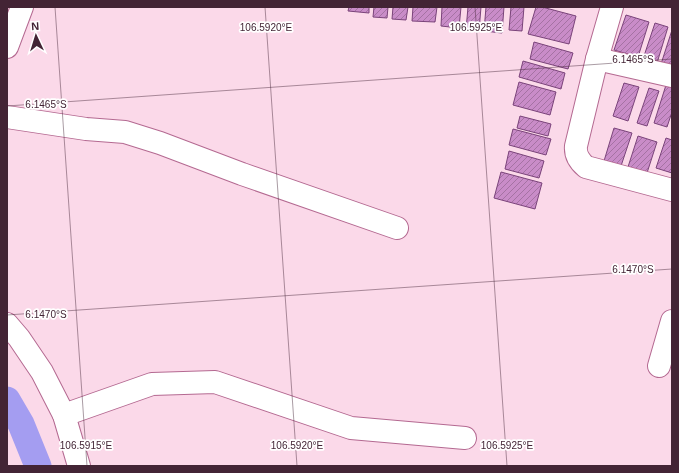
<svg xmlns="http://www.w3.org/2000/svg" width="679" height="473" font-family="Arial,sans-serif">
	<defs>
		<pattern id="building-hatch" width="6" height="6" patternUnits="userSpaceOnUse"><rect width="6" height="6" fill="#c98cc8"/><path d="M-1 1l2-2M0 6l6-6M5 7l2-2" fill="none" stroke="#a572a3"/></pattern>
	</defs>
	<rect width="100%" height="100%" fill="#fbd9e9"/>
	<g fill="none" stroke-linecap="round" stroke-linejoin="round">
		<path stroke="#a49df1" stroke-width="27" d="M7 400 21 424 38 466"/>
	</g>
	<g fill="url(#building-hatch)" stroke="#7a437a">
		<path d="M349 7H369V13L348 11Z"/>
		<path d="M374 7H388L387 18 373 17Z"/>
		<path d="M393 7H408L406 20 392 19Z"/>
		<path d="M413 7H437L435 22 412 21Z"/>
		<path d="M442 7H461L459 28 441 26Z"/>
		<path d="M468 7H481L479 31 466 30Z"/>
		<path d="M486 7H504L502 33 484 31Z"/>
		<path d="M511 7H524L522 31 509 30Z"/>
		<path d="M536 7H542L576 16 569 44 528 34Z"/>
		<path d="M626 15 649 22 638 57 614 50Z"/>
		<path d="M655 23 668 27 657 63 643 59Z"/>
		<path d="M672 30V67L661 64Z"/>
		<path d="M534 42 573 53 568 69 530 59Z"/>
		<path d="M523 61 565 73 561 89 519 77Z"/>
		<path d="M519 82 556 92 550 115 513 105Z"/>
		<path d="M624 83 639 87 628 121 613 116Z"/>
		<path d="M666 85 672 87V112L667 127 654 123Z"/>
		<path d="M649 88 659 91 647 126 637 123Z"/>
		<path d="M520 116 551 124 548 136 517 128Z"/>
		<path d="M614 128 632 133 621 166 604 161Z"/>
		<path d="M513 129 551 139 546 155 509 145Z"/>
		<path d="M638 136 657 142 646 176 627 170Z"/>
		<path d="M666 138 672 140V173L656 168Z"/>
		<path d="M509 151 544 161 539 178 505 169Z"/>
		<path d="M501 172 542 183 535 209 494 198Z"/>
	</g>
	<g fill="none" stroke-linecap="round" stroke-linejoin="round">
		<g stroke="#b46991" stroke-width="24">
			<g id="minor">
				<path d="M612 7 597 59 576 146C575 155 579 161 586 167L672 190"/>
				<path d="M7 47 22 7"/>
				<path d="M597 59 672 76"/>
				<path d="M7 117 86 129 125 132 160 143 242 174 397 228"/>
				<path d="M7 324 19 338 42 372 64 415 79 466"/>
				<path d="M659 366 672 321"/>
				<path d="M64 415 152 384 215 382 351 428 465 438"/>
			</g>
		</g>
		<use href="#minor" stroke="#fff" stroke-width="22"/>
	</g>
	<path fill="none" stroke="#432435" stroke-width="1" stroke-opacity="0.45" d="M55 7 87 466M265 7 297 466M475 7 507 466M7 106 672 59M7 315 672 269"/>
	<g font-size="10" text-anchor="middle" fill="#432435" stroke="#fff" stroke-width="3.5" stroke-linejoin="round" paint-order="stroke">
		<text x="266" y="31">106.5920°E</text>
		<text x="476" y="31">106.5925°E</text>
		<text x="633" y="63">6.1465°S</text>
		<text x="46" y="108">6.1465°S</text>
		<text x="633" y="273">6.1470°S</text>
		<text x="46" y="318">6.1470°S</text>
		<text x="86" y="449">106.5915°E</text>
		<text x="297" y="449">106.5920°E</text>
		<text x="507" y="449">106.5925°E</text>
	</g>
	<rect width="679" height="473" fill="none" stroke="#432435" stroke-width="16"/>
	<g transform="translate(36 36) rotate(356)" stroke="#ffffff" stroke-width="3" paint-order="stroke">
	<path d="M0-3L7 15L0 10L-7 15Z" fill="#432435"/>
	<text y="-6" font-size="11" font-weight="bold" text-anchor="middle" fill="#432435">N</text>
	</g>
</svg>
